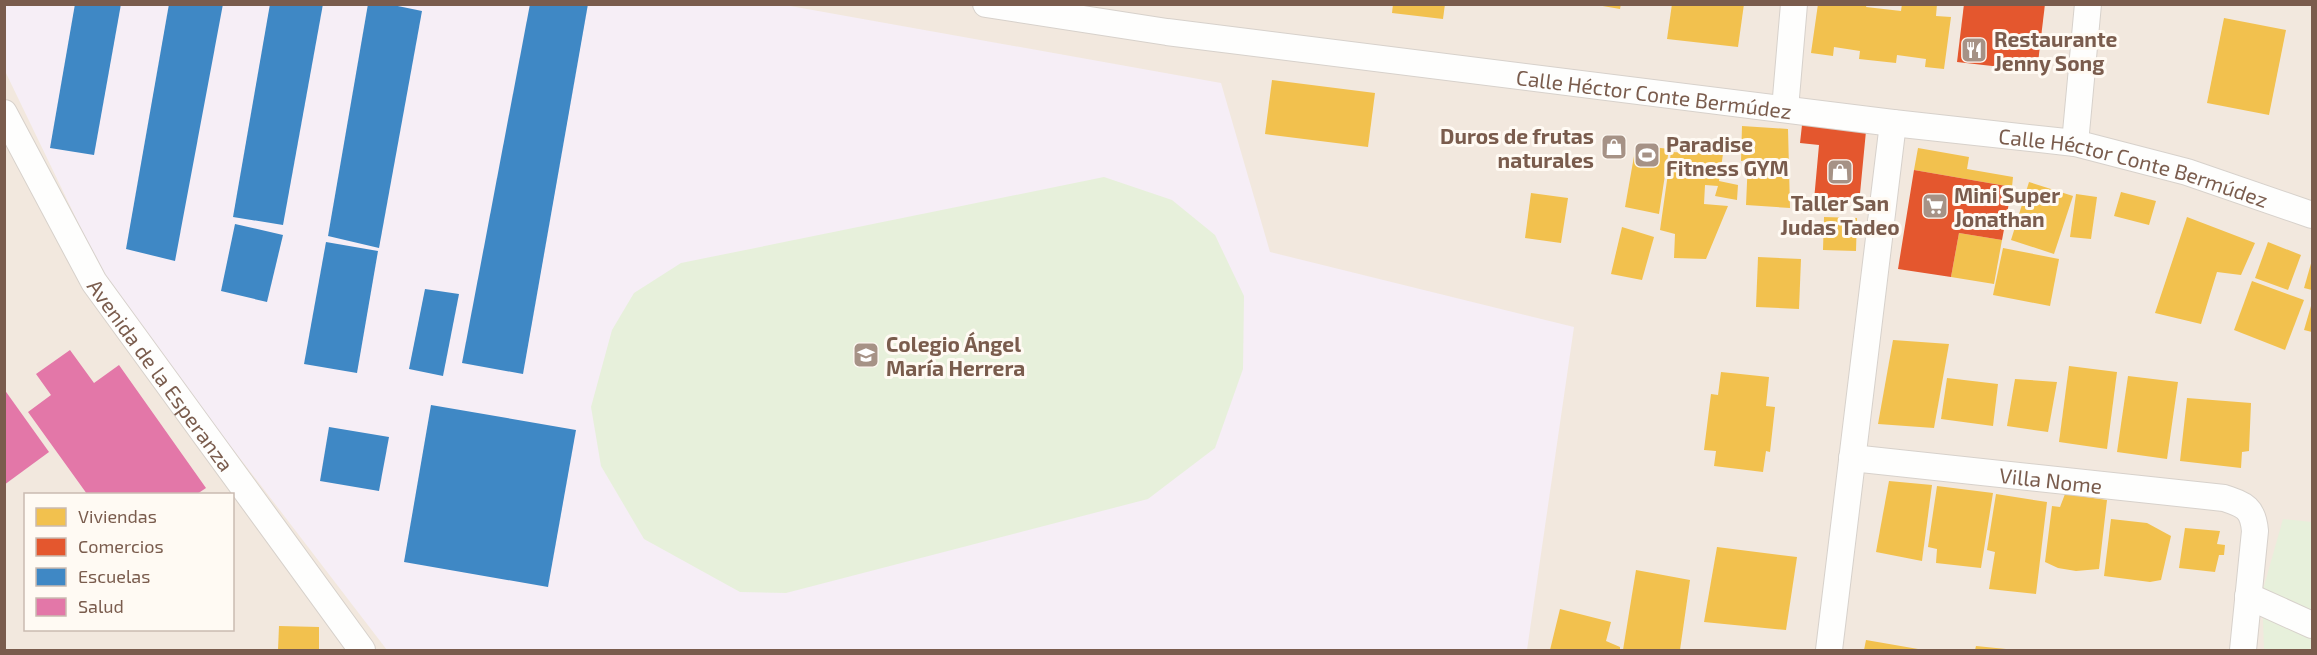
<svg xmlns="http://www.w3.org/2000/svg" width="2317" height="655" font-family="'Exo 2',sans-serif">
	<rect width="100%" height="100%" fill="#f9f5f0"/>
	<path fill="#f2e8de" fill-rule="evenodd" d="M4 5H2312V650H5ZM26 494H232V630H26Z"/>
	<path fill="#f6eef6" d="M779 4 1221 83 1270 252 1574 327 1527 650H387L183 384 102 272 5 71V5Z"/>
	<g fill="#e7f0db">
		<path d="M1104 177 1172 200 1215 235 1244 296 1243 369 1215 448 1148 499 786 593 740 592 644 539 601 466 591 407 612 330 634 293 681 263Z"/>
		<path d="M2283 519 2312 522V650H2264L2262 593Z"/>
	</g>
	<g fill="#f2c14e">
		<path d="M1393 4H1445L1443 19 1392 13Z"/>
		<path d="M1591 4H1621L1620 9Z"/>
		<path d="M1672 4H1744L1738 47 1667 39Z"/>
		<path d="M1818 4H1867L1866 7 1901 11 1902 4H1937L1936 16 1951 17 1944 69 1925 67 1926 59 1897 55 1896 63 1859 59 1860 51 1834 47 1833 56 1811 53Z"/>
		<path d="M2224 18 2286 30 2269 115 2207 103Z"/>
		<path d="M1272 80 1375 93 1368 147 1265 134Z"/>
		<path d="M1742 126 1788 129 1790 208 1746 205 1748 160 1741 161Z"/>
		<path d="M1636 145 1669 149 1659 214 1625 207Z"/>
		<path d="M1918 148 1969 157 1967 169 2013 177 2012 187 1914 170Z"/>
		<path d="M1671 152 1723 154 1719 181 1738 185 1737 200 1715 196 1718 186 1705 185 1704 204 1728 206 1706 259 1674 258 1675 234 1660 230Z"/>
		<path d="M2029 182 2073 196 2054 254 2011 240Z"/>
		<path d="M2121 192 2156 201 2149 225 2114 216Z"/>
		<path d="M1531 193 1568 198 1561 243 1525 238Z"/>
		<path d="M2076 194 2097 197 2091 239 2070 237Z"/>
		<path d="M1824 217 1857 218 1856 251 1823 250Z"/>
		<path d="M2187 217 2255 243 2241 275 2217 272 2201 324 2155 313Z"/>
		<path d="M1622 227 1654 237 1642 280 1611 274Z"/>
		<path d="M1959 233 2002 240 1994 284 1951 277Z"/>
		<path d="M2268 242 2301 255 2288 290 2255 278Z"/>
		<path d="M2003 248 2059 259 2050 306 1993 295Z"/>
		<path d="M1758 257 1801 259 1799 309 1756 307Z"/>
		<path d="M2312 260V290L2304 288Z"/>
		<path d="M2252 281 2304 300 2285 350 2234 330Z"/>
		<path d="M2311 306 2312 307V332L2304 330Z"/>
		<path d="M1893 340 1949 344 1934 428 1878 424Z"/>
		<path d="M2069 366 2117 372 2107 449 2059 442Z"/>
		<path d="M1721 372 1769 377 1766 406 1775 407 1770 452 1766 451 1763 472 1714 466 1716 451 1704 450 1711 394 1718 395Z"/>
		<path d="M2128 376 2178 382 2167 459 2117 452Z"/>
		<path d="M1947 378 1998 384 1993 426 1941 419Z"/>
		<path d="M2015 379 2057 382 2048 432 2007 426Z"/>
		<path d="M2187 398 2251 403 2249 451 2242 452 2241 468 2180 461Z"/>
		<path d="M1889 481 1932 485 1922 561 1876 552Z"/>
		<path d="M1937 486 1993 493 1981 568 1936 563 1937 549 1928 547Z"/>
		<path d="M1996 494 2047 502 2036 594 1989 589 1995 552 1987 550Z"/>
		<path d="M2065 494 2107 500 2099 569 2076 571 2058 568 2045 562 2052 506 2060 507Z"/>
		<path d="M2111 519 2147 523 2171 536 2161 580 2150 582 2104 576Z"/>
		<path d="M2185 528 2220 531 2217 544 2225 545 2224 555H2219L2215 572 2179 568Z"/>
		<path d="M1717 547 1797 557 1786 630 1704 622Z"/>
		<path d="M1636 570 1690 580 1680 650H1623Z"/>
		<path d="M1560 609 1611 622 1606 641 1620 647V650H1550Z"/>
		<path d="M279 626 319 627V650H278Z"/>
		<path d="M1866 640 1918 649V650H1864Z"/>
		<path d="M1976 646 2006 649V650H1975Z"/>
	</g>
	<g fill="#e4572e">
		<path d="M1964 4H2045L2037 71 1957 62Z"/>
		<path d="M1802 125 1866 131 1859 204 1814 200 1819 145 1800 143Z"/>
		<path d="M1914 170 2012 187 2002 240 1959 233 1951 277 1898 269Z"/>
	</g>
	<g fill="#3f88c5">
		<path d="M75 4H121L94 155 50 148Z"/>
		<path d="M169 4H223L175 261 126 249Z"/>
		<path d="M270 4H323L283 225 233 217Z"/>
		<path d="M368 4H388L422 11 379 248 328 236Z"/>
		<path d="M530 4H588L523 374 462 363Z"/>
		<path d="M235 224 283 235 267 302 221 291Z"/>
		<path d="M326 242 378 251 357 373 304 364Z"/>
		<path d="M425 289 459 294 443 376 409 369Z"/>
		<path d="M431 405 576 430 548 587 404 562Z"/>
		<path d="M329 427 389 437 379 491 320 481Z"/>
	</g>
	<g fill="#e377a8">
		<path d="M70 350 94 383 119 365 206 488 197 494H87L28 412 51 395 36 374Z"/>
		<path d="M4 389 49 452 4 485Z"/>
	</g>
	<g fill="none" stroke-linecap="round" stroke-linejoin="round">
		<g stroke="#d7d1cb" stroke-width="28">
			<g id="minor">
				<path id="s1" d="M986 4 1167 32 1893 123 2075 143 2187 172 2312 215"/>
				<path d="M1785 109 1794 4"/>
				<path id="s2" d="M4 113 94 282 362 650"/>
				<path d="M2075 143 2088 4"/>
				<path id="s3" d="M1852 458 2224 498C2245 505 2253 508 2255 531L2243 650"/>
				<path d="M2248 596 2312 625"/>
				<path d="M1829 650 1893 123"/>
			</g>
		</g>
		<use href="#minor" stroke="#fefefd" stroke-width="26"/>
	</g>
	<defs>
		<g id="restaurant-square" transform="scale(1.35)"><rect x="-9" y="-9" width="18" height="18" rx="4" fill="#a69286" stroke="#fffaf3"/><path d="M-5-6h1v4h1v-4h1v4h1v-4h1v5L-1.5 .5V6h-2V.5L-5-1ZM5-6V6H3V1.5H1.5Q1.5-4 5-6Z" fill="#fff"/></g>
		<g id="shop-square" transform="scale(1.35)"><rect x="-9" y="-9" width="18" height="18" rx="4" fill="#a69286" stroke="#fffaf3"/><path d="M-5-2.5h2.3a2.7 3.5 0 0 1 5.4 0H5L5.5 6h-11ZM-1.5-2.5h3a1.5 2.3 0 0 0-3 0Z" fill="#fff"/></g>
		<g id="stadium-square" transform="scale(1.35)"><rect x="-9" y="-9" width="18" height="18" rx="4" fill="#a69286" stroke="#fffaf3"/><path d="M0-5a6.5 5 0 1 0 0 10a6.5 5 0 1 0 0-10ZM-3.5-1.8h7v3.6h-7Z" fill="#fff"/></g>
		<g id="supermarket-square" transform="scale(1.35)"><rect x="-9" y="-9" width="18" height="18" rx="4" fill="#a69286" stroke="#fffaf3"/><path d="M-6-5.5h2.5l.6 2H6L4.5 2H-2.5L-4.4-4H-6ZM-1.5 3.2a1.3 1.3 0 1 0 .1 0ZM3 3.2a1.3 1.3 0 1 0 .1 0Z" fill="#fff"/></g>
		<g id="school-square" transform="scale(1.35)"><rect x="-9" y="-9" width="18" height="18" rx="4" fill="#a69286" stroke="#fffaf3"/><path d="M0-5L7-2L0 1L-7-2ZM-4 1L0 2.5L4 1V4Q0 6-4 4Z" fill="#fff"/></g>
	</defs>
	<g fill-rule="evenodd">
		<use href="#restaurant-square" x="1974" y="50"/>
		<use href="#shop-square" x="1614" y="147"/>
		<use href="#stadium-square" x="1647" y="155"/>
		<use href="#shop-square" x="1840" y="172"/>
		<use href="#supermarket-square" x="1935" y="206"/>
		<use href="#school-square" x="866" y="355"/>
	</g>
	<g text-anchor="middle" dominant-baseline="central" stroke-width="6" stroke-linejoin="round" paint-order="stroke">
		<g font-size="21" font-weight="bold" fill="#7a5c4d" stroke="#fffaf3" text-anchor="start">
			<text x="1994" y="38">Restaurante<tspan x="1994" dy="24">Jenny Song</tspan></text>
			<text x="1594" y="135" text-anchor="end">Duros de frutas<tspan x="1594" dy="24">naturales</tspan></text>
			<text x="1666" y="143">Paradise<tspan x="1666" dy="24">Fitness GYM</tspan></text>
			<text x="1954" y="194">Mini Super<tspan x="1954" dy="24">Jonathan</tspan></text>
			<text x="1840" y="202" text-anchor="middle">Taller San<tspan x="1840" dy="24">Judas Tadeo</tspan></text>
			<text x="886" y="343">Colegio Ángel<tspan x="886" dy="24">María Herrera</tspan></text>
		</g>
		<g font-size="21" fill="#7a5c4d" stroke="#fffaf3">
			<text stroke="none"><textPath href="#s1" startOffset="674">Calle Héctor Conte Bermúdez</textPath></text>
			<text stroke="none"><textPath href="#s1" startOffset="1160">Calle Héctor Conte Bermúdez</textPath></text>
			<text stroke="none"><textPath href="#s2" startOffset="306">Avenida de la Esperanza</textPath></text>
			<text stroke="none"><textPath href="#s3" startOffset="200">Villa Nome</textPath></text>
		</g>
	</g>
	<rect width="2317" height="655" fill="none" stroke="#7a5c4d" stroke-width="12"/>
	<rect x="24" y="493" width="210" height="138" fill="#fffaf3" stroke="#cabbb1" stroke-width="1.5"/>
	<rect x="36" y="508" width="30" height="18" fill="#f2c14e" stroke="#cabbb1" stroke-width="1.5"/>
	<text x="78" y="523" font-size="18" fill="#7a5c4d">Viviendas</text>
	<rect x="36" y="538" width="30" height="18" fill="#e4572e" stroke="#cabbb1" stroke-width="1.5"/>
	<text x="78" y="553" font-size="18" fill="#7a5c4d">Comercios</text>
	<rect x="36" y="568" width="30" height="18" fill="#3f88c5" stroke="#cabbb1" stroke-width="1.5"/>
	<text x="78" y="583" font-size="18" fill="#7a5c4d">Escuelas</text>
	<rect x="36" y="598" width="30" height="18" fill="#e377a8" stroke="#cabbb1" stroke-width="1.5"/>
	<text x="78" y="613" font-size="18" fill="#7a5c4d">Salud</text>
</svg>
